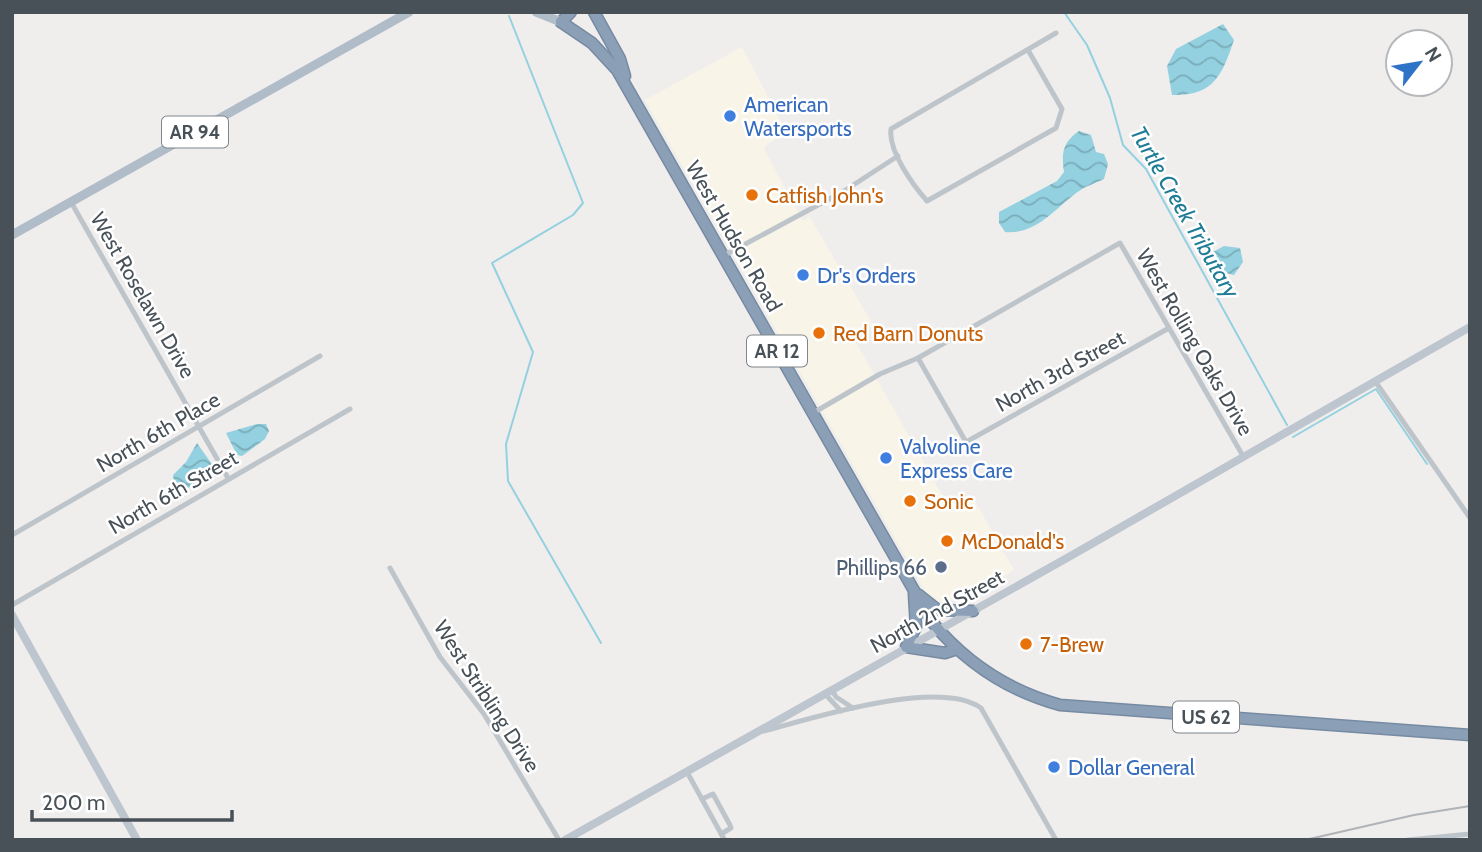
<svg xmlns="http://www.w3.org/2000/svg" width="1482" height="852" font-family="Cabin,sans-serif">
	<defs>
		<pattern id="water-waves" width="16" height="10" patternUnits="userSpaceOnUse" patternTransform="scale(1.75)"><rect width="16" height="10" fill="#93d1e0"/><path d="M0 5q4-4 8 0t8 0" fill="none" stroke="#7aacb8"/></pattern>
	</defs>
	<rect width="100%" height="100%" fill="#f0eded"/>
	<path fill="#f9f4e8" d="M742 47 787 133 767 144 764 149 803 221 810 217 873 325 853 337 949 507 972 496 1014 570 975 594 934 603 928 596 645 100Z"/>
	<g fill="url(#water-waves)">
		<path d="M1223 24 1234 40C1222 75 1214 96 1172 95L1167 66 1176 49Z"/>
		<path d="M1079 131 1091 135 1096 152 1104 154 1108 164 1104 179C1096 183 1086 186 1079 191 1056 207 1037 235 1005 232L999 223V212L1057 181 1064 172C1061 153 1063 142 1079 131Z"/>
		<path d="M1224 246 1240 248 1243 262 1234 275 1218 271 1211 263 1213 252Z"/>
		<path d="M257 424H266L269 431 265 439 242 456 237 455 226 433Z"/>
		<path d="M197 443 216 470 214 478 185 489 174 483 173 475 186 462Z"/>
	</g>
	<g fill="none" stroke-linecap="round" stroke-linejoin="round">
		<g stroke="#93d1e0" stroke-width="2">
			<path d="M1064 12 1087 45 1110 98 1123 145 1146 169 1287 425"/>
			<path d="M509 16 583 203 573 215 492 263 533 352 506 444 508 481 601 643"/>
			<path d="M1293 437 1376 389 1427 464"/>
		</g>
		<g stroke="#768ba2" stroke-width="13">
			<g id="highway">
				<path d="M594 12 620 59 625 76"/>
				<path d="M561 22 592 43 617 70 932 622C966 663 1009 691 1060 705L1470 735"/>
				<path d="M561 22 571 12"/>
				<path d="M914 594 916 627 906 647 945 653 957 649"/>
				<path d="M919 595 938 610 973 611"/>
			</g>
		</g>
		<g stroke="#bdc5cb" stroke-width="5">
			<path d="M1028 50 1062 109 1056 128 927 201C913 185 888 151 891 129L1056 33"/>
			<path d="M71 202 228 478"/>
			<path d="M723 256 844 191 898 156"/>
			<path d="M918 358 966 442 1169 328"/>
			<path d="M1375 381 1470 518"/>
			<path d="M813 413 880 374 918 358 1120 243 1243 456"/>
			<path d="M12 535 320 356"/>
			<path d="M390 568 440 657 484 714 559 840"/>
			<path d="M12 605 350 409"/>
			<path d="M832 690 836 697 853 708"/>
			<path d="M825 694 841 711"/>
			<path d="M764 731C813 718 938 678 981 708L1056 840"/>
			<path d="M687 772 724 839"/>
			<path d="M702 799 713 794 730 825 731 828 721 834"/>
			<path d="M1408 840 1470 834"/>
		</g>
		<g stroke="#bdc6cf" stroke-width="8">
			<path d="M12 615 137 840"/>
			<path d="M565 840 1074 554 1470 327"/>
		</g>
		<g stroke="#b0bdc9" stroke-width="9">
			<path d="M536 12 561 22"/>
			<path d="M12 235 409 12"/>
		</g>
		<use href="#highway" stroke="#8ba0b6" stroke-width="10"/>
		<path stroke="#b0b3b7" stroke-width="2" d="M1305 840 1414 815 1470 806"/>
	</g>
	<g fill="#3f7fe0" stroke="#fff" stroke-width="2.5">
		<circle cx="730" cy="116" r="7"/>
		<circle cx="803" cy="275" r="7"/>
		<circle cx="886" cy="458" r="7"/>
		<circle cx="1054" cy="767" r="7"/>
	</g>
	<g fill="#e8710a" stroke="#fff" stroke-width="2.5">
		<circle cx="752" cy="195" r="7"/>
		<circle cx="819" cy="333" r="7"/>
		<circle cx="910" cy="501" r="7"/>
		<circle cx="947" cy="541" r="7"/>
		<circle cx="1026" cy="644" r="7"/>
	</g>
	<circle fill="#5c6f8a" stroke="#fff" stroke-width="2.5" cx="941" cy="567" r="7"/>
	<g text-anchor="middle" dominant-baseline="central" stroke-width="5" stroke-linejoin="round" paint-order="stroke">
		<g fill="#fff" stroke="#7f858a" stroke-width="2">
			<rect x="162" y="116.5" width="66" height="31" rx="5"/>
			<rect x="747" y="335.5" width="60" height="31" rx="5"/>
			<rect x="1173" y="701.5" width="66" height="31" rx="5"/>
		</g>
		<g font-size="19" font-weight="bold" fill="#485158">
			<text x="195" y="132">AR 94</text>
			<text x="777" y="351">AR 12</text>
			<text x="1206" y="717">US 62</text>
		</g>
		<g font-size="21" fill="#366cbe" stroke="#fff" text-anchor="start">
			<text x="744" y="104">American<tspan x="744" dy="24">Watersports</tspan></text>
			<text x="817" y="275">Dr's Orders</text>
			<text x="900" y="446">Valvoline<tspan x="900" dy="24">Express Care</tspan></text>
			<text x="1068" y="767">Dollar General</text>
		</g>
		<g font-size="21" fill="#c56008" stroke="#fff" text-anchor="start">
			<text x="766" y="195">Catfish John's</text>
			<text x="833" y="333">Red Barn Donuts</text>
			<text x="924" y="501">Sonic</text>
			<text x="961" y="541">McDonald's</text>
			<text x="1040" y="644">7-Brew</text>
		</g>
		<g font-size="21" fill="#485158" stroke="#fff">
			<text transform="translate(734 236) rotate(60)">West Hudson Road</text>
			<text transform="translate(143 295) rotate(60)">West Roselawn Drive</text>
			<text transform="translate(1195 342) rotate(60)">West Rolling Oaks Drive</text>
			<text transform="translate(1060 371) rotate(-29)">North 3rd Street</text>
			<text transform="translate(158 432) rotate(-30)">North 6th Place</text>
			<text transform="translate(173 492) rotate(-30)">North 6th Street</text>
			<text transform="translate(937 611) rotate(-29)">North 2nd Street</text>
			<text transform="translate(487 696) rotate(57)">West Stribling Drive</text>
		</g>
		<g font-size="21" fill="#4e5e75" stroke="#fff" text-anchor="end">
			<text x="927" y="567">Phillips 66</text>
		</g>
		<g font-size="23" font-style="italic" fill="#1e7d95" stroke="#fff">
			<text transform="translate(1185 212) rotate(60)">Turtle Creek Tributary</text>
		</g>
	</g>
	<rect width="1482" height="852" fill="none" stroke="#485158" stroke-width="28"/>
	<g transform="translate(1419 63) rotate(59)"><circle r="33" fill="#ffffff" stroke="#b6b9bc" stroke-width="2"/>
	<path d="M0-5L12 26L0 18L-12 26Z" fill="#2f73c8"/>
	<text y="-10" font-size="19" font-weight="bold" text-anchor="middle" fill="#485158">N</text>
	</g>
	<path d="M32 810v10h200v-10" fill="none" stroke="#485158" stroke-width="3.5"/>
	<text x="42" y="810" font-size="21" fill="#485158" stroke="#ffffff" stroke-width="5" paint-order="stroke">200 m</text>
</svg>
